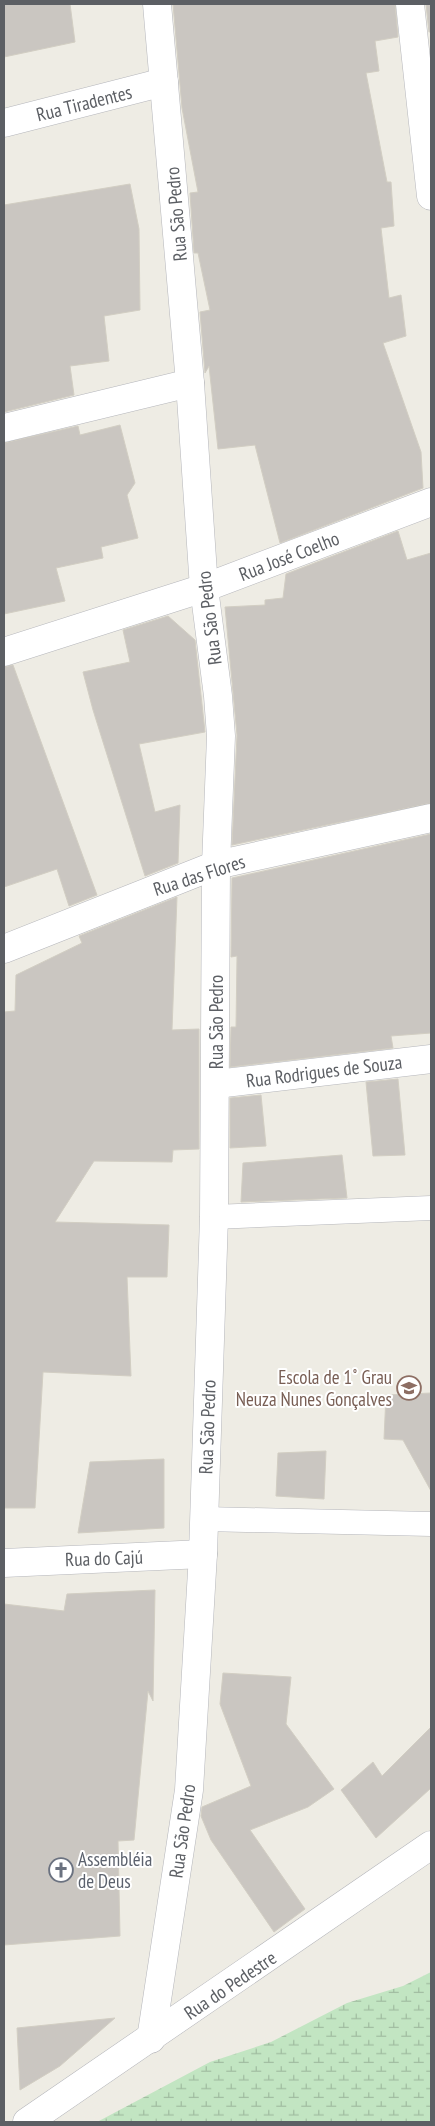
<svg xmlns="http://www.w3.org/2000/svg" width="435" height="2126" font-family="'PT Sans Narrow',sans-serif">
	<defs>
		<pattern id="wetland-marsh" width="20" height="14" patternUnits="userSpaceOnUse" patternTransform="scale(1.25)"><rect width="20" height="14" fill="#c2e5c2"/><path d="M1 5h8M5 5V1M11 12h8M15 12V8" fill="none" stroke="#a1bda1"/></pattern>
	</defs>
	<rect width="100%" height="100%" fill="#eeece4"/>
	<path fill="url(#wetland-marsh)" d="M431 1972V2122H97L210 2062 271 2042 347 2003 403 1986Z"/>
	<g fill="#cac6c1" stroke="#d2cec3">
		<path d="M4 4H70L75 42 4 57Z"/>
		<path d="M173 4H395L398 37 375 41 379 71 366 73 387 182H391L394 226 381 228 389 298 401 295 406 336 383 343 421 452 423 488 280 543 255 445 218 449 209 366 205 373 200 312 210 310 198 253H194L190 193 198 192 182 108Z"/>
		<path d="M426 4H431V32H429Z"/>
		<path d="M130 184 139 229 140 310 104 316 109 361 70 366 74 395 4 412V205Z"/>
		<path d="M120 425 135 483 127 495 138 538 101 547 103 558 56 568 65 601 4 614V443L78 426 80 435Z"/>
		<path d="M398 531 407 560 431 553V803L232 845 237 735 225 607 265 605V600L283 598 286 574Z"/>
		<path d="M168 616 195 640 205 732 139 744 155 812 180 805 178 863 145 876 93 710 83 672 130 662 123 630Z"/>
		<path d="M13 665 97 895 69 906 57 869 4 887V667Z"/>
		<path d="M431 834V1033L391 1036 393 1048 230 1067 231 1027H236L237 956 231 957 232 878Z"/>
		<path d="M177 897 172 1030 199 1029V1149L173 1150 172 1162 94 1161 55 1222 169 1225 167 1277H127L131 1376 43 1372 35 1508H4V1012L15 1011 16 975 82 943 79 936Z"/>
		<path d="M398 1079 405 1155 373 1156 366 1082Z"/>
		<path d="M261 1095 266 1146 230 1148V1098Z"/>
		<path d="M342 1155 347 1198 241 1202 243 1163Z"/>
		<path d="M431 1393V1491L403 1440 384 1439 386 1395Z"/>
		<path d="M326 1451 324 1499 276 1496 278 1453Z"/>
		<path d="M164 1459V1528L78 1533 90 1462Z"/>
		<path d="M155 1590 153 1701 148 1691 134 1840 118 1841 120 1936 4 1945V1604L64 1611 67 1594Z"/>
		<path d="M223 1673 291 1677 286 1724 334 1789 308 1807 250 1830 305 1909 274 1932 211 1840 201 1816 202 1807 251 1786 220 1704Z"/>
		<path d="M431 1727V1788L376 1838 341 1790 373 1762 382 1776Z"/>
		<path d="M115 2018 60 2066 20 2090 17 2028Z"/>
	</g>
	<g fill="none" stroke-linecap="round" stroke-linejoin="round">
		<g stroke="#b5b6bb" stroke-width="25">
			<g id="lane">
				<path d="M214 1217 431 1208"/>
				<path d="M204 1519 431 1524"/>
			</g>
		</g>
		<g stroke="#b5b6bb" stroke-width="29">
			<g id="street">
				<path d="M410 4 431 196"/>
				<path d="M4 123 164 82"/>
				<path d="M4 428 190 383"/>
				<path d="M4 652 204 588 431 502"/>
				<path d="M4 949 216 865 431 818"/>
				<path d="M216 1084 431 1059"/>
				<path d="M4 1563 203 1554"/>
				<path d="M151 2039 189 1790 203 1554 214 1217 216 865 221 736 218 696 204 588 190 383 157 4"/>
				<path d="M27 2122 431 1845"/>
			</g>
		</g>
		<use href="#lane" stroke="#fff" stroke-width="24"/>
		<use href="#street" stroke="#fff" stroke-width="28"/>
	</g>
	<defs>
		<g id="school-ring" transform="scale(1.25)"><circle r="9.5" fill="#fff" stroke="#8d6e63" stroke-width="1.5"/><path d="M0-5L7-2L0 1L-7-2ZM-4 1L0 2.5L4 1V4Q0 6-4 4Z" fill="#8d6e63"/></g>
		<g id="church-ring" transform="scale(1.25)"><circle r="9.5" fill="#fff" stroke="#6b7280" stroke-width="1.5"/><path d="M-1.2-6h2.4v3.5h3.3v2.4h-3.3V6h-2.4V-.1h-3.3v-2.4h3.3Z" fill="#6b7280"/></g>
	</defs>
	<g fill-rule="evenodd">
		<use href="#school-ring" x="409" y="1388"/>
		<use href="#church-ring" x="61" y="1870"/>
	</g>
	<g text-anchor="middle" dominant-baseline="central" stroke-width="4" stroke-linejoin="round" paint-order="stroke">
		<g font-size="19" fill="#5c5f64" stroke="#fff">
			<text transform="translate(84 103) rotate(-14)">Rua Tiradentes</text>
			<text transform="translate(176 214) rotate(-95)">Rua São Pedro</text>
			<text transform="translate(289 556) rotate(-21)">Rua José Coelho</text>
			<text transform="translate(209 618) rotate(-97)">Rua São Pedro</text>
			<text transform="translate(199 875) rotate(-18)">Rua das Flores</text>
			<text transform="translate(216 1022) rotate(-90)">Rua São Pedro</text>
			<text transform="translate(324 1071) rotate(-7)">Rua Rodrigues de Souza</text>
			<text transform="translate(207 1427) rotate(-88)">Rua São Pedro</text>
			<text transform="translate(104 1558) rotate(-2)">Rua do Cajú</text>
			<text transform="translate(182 1831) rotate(-82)">Rua São Pedro</text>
			<text transform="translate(230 1985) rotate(-34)">Rua do Pedestre</text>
		</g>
		<g font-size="19" fill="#785e54" stroke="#fff" text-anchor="end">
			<text x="392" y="1377">Escola de 1˚ Grau<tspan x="392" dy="22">Neuza Nunes Gonçalves</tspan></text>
		</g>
		<g font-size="19" fill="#5b616d" stroke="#fff" text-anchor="start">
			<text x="78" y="1859">Assembléia<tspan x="78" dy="22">de Deus</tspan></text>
		</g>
	</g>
	<rect width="435" height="2126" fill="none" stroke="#5c5f64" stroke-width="10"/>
</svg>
